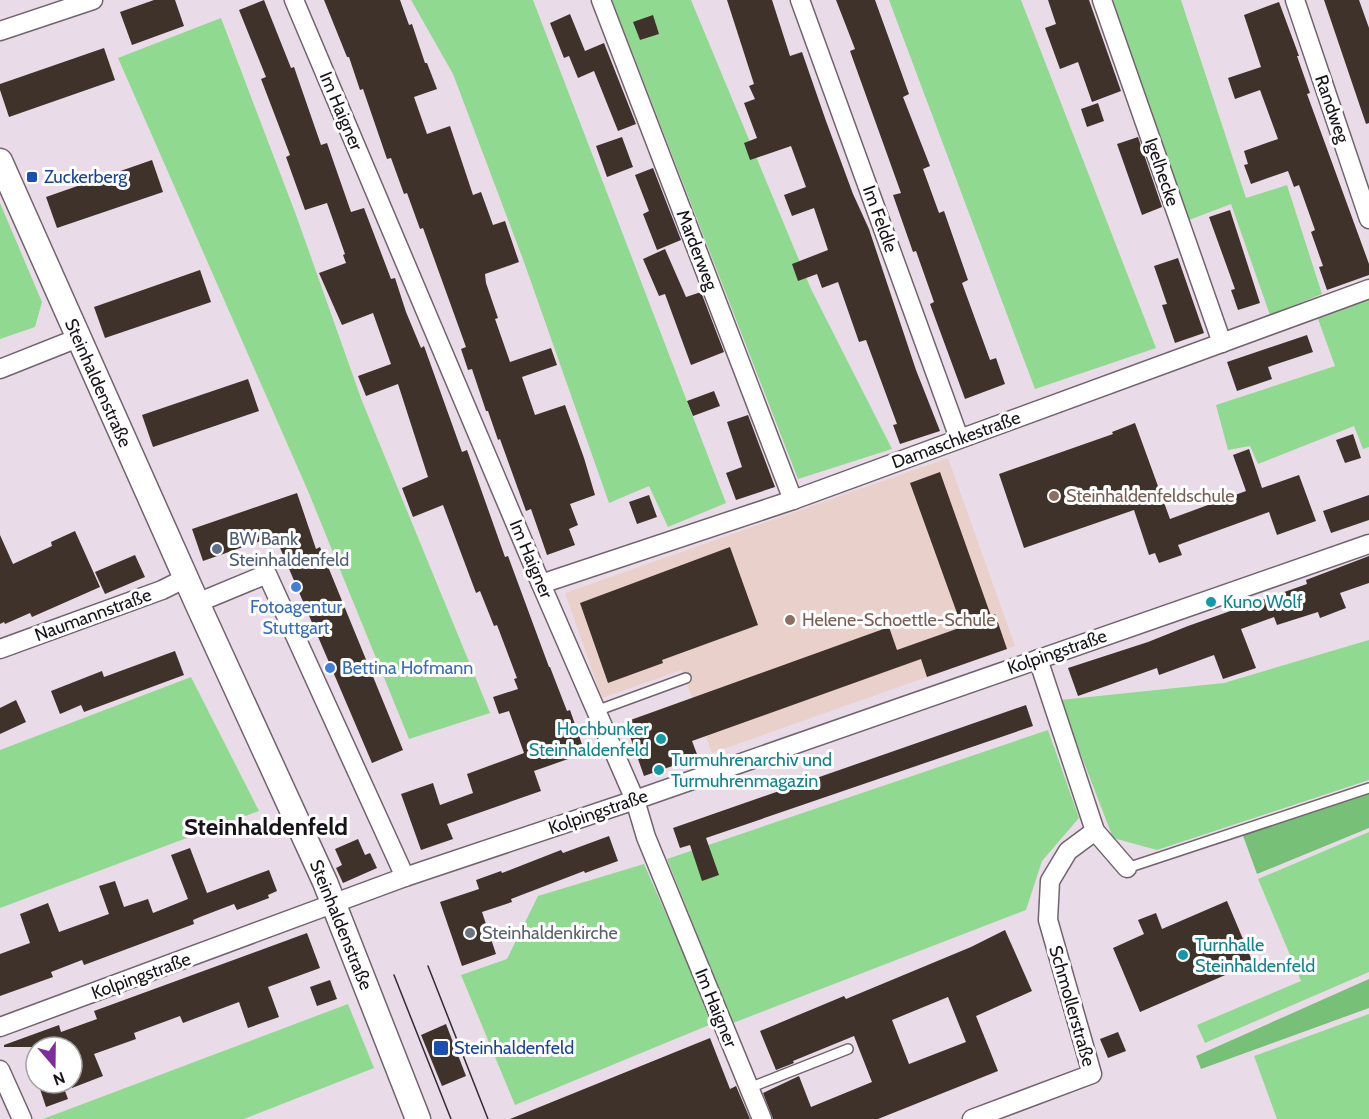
<svg xmlns="http://www.w3.org/2000/svg" width="1369" height="1119" font-family="Cabin,sans-serif">
	<rect width="100%" height="100%" fill="#eadbe8"/>
	<path fill="#ead0ca" d="M948 458 1015 646 712 753 682 670 602 698 565 593Z"/>
	<g fill="#90d990">
		<path d="M411 0H533L726 503 668 527 649 486 609 503 524 262 453 74Z"/>
		<path d="M612 0H691L811 289 892 449 798 479Z"/>
		<path d="M889 0H1021L1156 348 1035 389Z"/>
		<path d="M1113 0H1181L1246 198 1287 185 1322 294 1270 315 1231 204 1189 220Z"/>
		<path d="M221 18 296 215 362 401 490 713 409 739 308 491 118 58Z"/>
		<path d="M0 203 42 302 35 327 0 339Z"/>
		<path d="M1369 300V447L1363 449 1354 426 1258 464 1250 446 1228 450 1216 405 1335 366 1318 319Z"/>
		<path d="M1369 640V780L1157 850 1113 838 1060 700 1224 683Z"/>
		<path d="M191 677 259 811 0 908V750Z"/>
		<path d="M1048 730 1079 818 1042 861 1026 910 733 1023 667 859Z"/>
		<path d="M1369 832V972L1205 1043 1197 1025 1301 981 1258 879Z"/>
		<path d="M644 864 714 1023 515 1105 461 975 507 959 538 896Z"/>
		<path d="M348 1004 374 1068 244 1119H43Z"/>
		<path d="M1369 1014V1119H1277L1254 1056Z"/>
	</g>
	<g fill="#76c077">
		<path d="M1369 791V828L1257 874 1242 833Z"/>
		<path d="M1369 979V1008L1201 1069 1196 1056Z"/>
	</g>
	<g fill="#3f322a" fill-rule="evenodd">
		<path d="M154 0H175L184 26 132 45 120 12Z"/>
		<path d="M264 0 291 68 294 67 321 145 327 143 351 212 364 208 391 279 395 278 406 312 421 348 424 346 462 452 467 450 505 557 508 556 549 667H550L567 711 570 710 585 753 534 771 541 791 447 824 453 839 421 850 401 794 433 783 440 805 473 793 467 774 524 753 509 711 499 714 493 697 518 689 514 679 517 678 497 625 494 626 480 591 476 593 443 505 413 517 402 488 428 477 398 384 366 396 358 376 391 364 373 313 342 325 319 273 346 263 343 255 345 254 327 203 305 210 286 157 290 155 261 79 266 77 239 10Z"/>
		<path d="M324 0H400L409 25 412 24 425 63H427L437 89 414 97 427 134 450 126 473 195 481 192 493 225 505 221 519 262 485 274 486 283 498 318 495 319 510 362 551 348 557 365 522 377 535 415 565 405 584 458 595 495 570 504 578 525 569 529 575 545 547 555 531 509 526 511 500 439 498 440 488 411H486L472 369 468 370 461 349 466 347 423 228 420 229 407 193 404 194 391 158 387 159 363 89 360 90 349 57H347Z"/>
		<path d="M727 0H772L790 56 802 52 826 121 853 194 869 229 916 370 940 431 900 444 893 425 897 424 866 340 859 342 838 282 822 288 817 274 798 281 792 264 828 250 814 208 792 216 784 195 806 187 791 146 750 160 744 143 757 138 744 103 755 99 749 86 754 84Z"/>
		<path d="M836 0H875L909 94 903 97 930 166 923 169 939 213 944 211 968 280 962 283 990 360 996 358 1005 384 965 399 930 304 934 302 916 251 913 252 893 195 901 193 850 51 855 49Z"/>
		<path d="M1048 0H1089L1121 91 1092 102 1078 62 1060 69 1045 28 1056 24Z"/>
		<path d="M1324 0H1359L1369 28V123L1366 124Z"/>
		<path d="M1279 2 1299 56H1297L1310 93 1307 94 1369 264V275L1327 290 1319 267 1323 266 1311 232 1315 230 1299 185 1294 187 1288 171 1251 184 1244 165 1248 164 1244 151 1278 139 1260 90 1235 99 1228 78 1261 67 1244 15Z"/>
		<path d="M570 14 585 51 604 43 636 124 618 131 594 71 578 78 569 56 564 58 550 23Z"/>
		<path d="M653 15 659 34 640 40 633 22Z"/>
		<path d="M104 48 115 80 9 117 0 90V84Z"/>
		<path d="M1098 103 1104 121 1087 127 1081 109Z"/>
		<path d="M622 137 633 167 607 177 596 146Z"/>
		<path d="M1138 137 1162 207 1142 215 1117 144Z"/>
		<path d="M152 160 163 192 57 228 46 197Z"/>
		<path d="M653 168 681 240 657 250 643 214 649 211 635 175Z"/>
		<path d="M1230 210 1260 303 1238 310 1231 290 1235 289 1209 217Z"/>
		<path d="M665 249 686 297 701 292 724 352 691 365 665 294 659 296 643 259Z"/>
		<path d="M1178 258 1204 333 1175 343 1162 305 1167 304 1154 266Z"/>
		<path d="M200 270 211 302 105 338 94 307Z"/>
		<path d="M1307 335 1313 352 1268 367 1272 379 1237 391 1227 362Z"/>
		<path d="M248 379 259 411 153 447 142 415Z"/>
		<path d="M714 391 720 406 693 416 687 401Z"/>
		<path d="M748 415 775 487 736 500 726 473 742 467 727 422Z"/>
		<path d="M1135 423 1170 519 1246 491 1233 455 1249 449 1262 488 1299 475 1316 521 1277 535 1269 512 1178 545 1182 555 1159 563 1155 553 1149 555 1134 510 1024 548 999 474 1113 434 1112 432Z"/>
		<path d="M1353 434 1361 458 1345 463 1336 440Z"/>
		<path d="M940 472 991 616 995 614 1007 649 927 677 921 659 692 741 698 757 644 776 625 722 889 627 897 650 962 627 910 483Z"/>
		<path d="M297 493 316 549 320 547 403 750 372 763 275 536 203 561 192 529Z"/>
		<path d="M649 495 657 517 637 524 629 502Z"/>
		<path d="M1369 495V520L1331 533 1323 511Z"/>
		<path d="M75 531 100 587 32 617 30 613 5 624 4 622 0 624V535L13 564 52 546 51 542Z"/>
		<path d="M730 547 758 625 662 660 663 663 608 683 580 603Z"/>
		<path d="M135 555 145 577 105 594 95 572Z"/>
		<path d="M1369 556V583L1340 593 1346 608 1320 618 1318 612 1277 625 1274 617 1241 629 1256 668 1223 679 1214 655 1159 675 1157 668 1078 696 1068 668 1148 642 1188 626 1307 584 1306 580Z"/>
		<path d="M175 651 184 675 84 712 81 705 60 714 51 691 102 671 104 677Z"/>
		<path d="M16 700 26 722 0 734V708Z"/>
		<path d="M1026 705 1033 726 706 838 719 875 702 881 690 845 680 848 673 828Z"/>
		<path d="M609 836 618 861 585 873 584 871 511 899 512 902 482 912 496 954 462 966 440 902 479 889 476 880 501 871 502 873 561 850 563 853Z"/>
		<path d="M358 839 365 855 370 853 377 868 343 883 336 868 342 865 335 849Z"/>
		<path d="M190 848 207 893 269 870 277 891 268 895 269 898 237 910 234 904 200 917 193 920 194 924 84 965 82 960 51 972 53 977 0 996V954L30 943 20 914 48 903 59 932 109 914 99 886 115 881 124 907 148 899 153 913 188 899 171 855Z"/>
		<path d="M1227 901 1253 963 1140 1012 1113 948 1144 934 1138 920 1156 913 1162 929Z"/>
		<path d="M1005 930 1032 991 976 1016 998 1071 878 1119H773L763 1093 799 1076 811 1107 872 1082 854 1036 793 1061 794 1063 776 1070 760 1031 844 996 846 999 971 947ZM948 997 966 1042 909 1064 892 1020Z"/>
		<path d="M307 933 320 968 268 987 279 1017 248 1028 239 1002 183 1023 180 1016 134 1033 136 1039 94 1054 103 1076 72 1088V1047H4V1045L59 1025 61 1032 97 1019 94 1011Z"/>
		<path d="M330 980 337 999 317 1006 310 987Z"/>
		<path d="M446 1024 466 1076 442 1086 421 1035Z"/>
		<path d="M1118 1032 1126 1051 1108 1058 1100 1039Z"/>
		<path d="M710 1038 730 1089 736 1086 750 1119H510Z"/>
		<path d="M57 1083H62L68 1099 46 1107 40 1089Z"/>
	</g>
	<g fill="none" stroke-linecap="round" stroke-linejoin="round">
		<g stroke="#71646f" stroke-width="12">
			<g id="service">
				<path d="M596 711 686 678"/>
				<path d="M1127 868 1369 788"/>
				<path d="M749 1088 848 1049"/>
			</g>
		</g>
		<g stroke="#71646f" stroke-width="21">
			<g id="minor">
				<path d="M294 0 541 584 635 800 646 837 762 1119"/>
				<path d="M601 0 793 500"/>
				<path d="M800 0 959 438"/>
				<path d="M1102 0 1222 343"/>
				<path d="M1295 0 1369 219"/>
				<path d="M0 31 93 0"/>
				<path d="M0 369 78 338"/>
				<path d="M541 584 793 500 1369 289"/>
				<path d="M197 603 267 574 405 877"/>
				<path d="M0 649 162 590 186 578"/>
				<path d="M1095 831 1127 868"/>
				<path d="M0 1027 405 877 635 800 1369 544"/>
				<path d="M0 1070 22 1119"/>
				<path d="M972 1119 1092 1074 1048 920 1050 881 1068 851 1095 831 1038 659"/>
			</g>
		</g>
		<g stroke="#71646f" stroke-width="27">
			<path id="tertiary" d="M0 161 197 603 325 882 418 1119"/>
		</g>
		<use href="#service" stroke="#fff" stroke-width="9"/>
		<use href="#minor" stroke="#fff" stroke-width="18"/>
		<use href="#tertiary" stroke="#fff" stroke-width="24"/>
		<g stroke="#332c32" stroke-width="1.5">
			<path d="M428 966 488 1119"/>
			<path d="M394 975 451 1119"/>
		</g>
	</g>
	<g fill="#1a4fb4" stroke="#fff" stroke-width="2">
		<rect x="26" y="171" width="12" height="12" rx="3"/>
		<rect x="433" y="1040" width="16" height="16" rx="3"/>
	</g>
	<g fill="#8d6e63" stroke="#fff" stroke-width="2">
		<circle cx="1054" cy="496" r="6"/>
		<circle cx="790" cy="620" r="6"/>
	</g>
	<circle fill="#5c6f8a" stroke="#fff" stroke-width="2" cx="217" cy="549" r="6"/>
	<g fill="#3f7fe0" stroke="#fff" stroke-width="2">
		<circle cx="296" cy="587" r="6"/>
		<circle cx="330" cy="668" r="6"/>
	</g>
	<g fill="#0f9aa8" stroke="#fff" stroke-width="2">
		<circle cx="1211" cy="602" r="6"/>
		<circle cx="661" cy="739" r="6"/>
		<circle cx="659" cy="770" r="6"/>
		<circle cx="1183" cy="955" r="6"/>
	</g>
	<circle fill="#6b7280" stroke="#fff" stroke-width="2" cx="470" cy="933" r="6"/>
	<g text-anchor="middle" dominant-baseline="central" stroke-width="6" stroke-linejoin="round" paint-order="stroke">
		<g font-size="18" fill="#181318" stroke="#fff">
			<text transform="translate(1332 109) rotate(71)">Randweg</text>
			<text transform="translate(341 111) rotate(67)">Im Haigner</text>
			<text transform="translate(1162 172) rotate(71)">Igelhecke</text>
			<text transform="translate(880 219) rotate(70)">Im Feldle</text>
			<text transform="translate(697 250) rotate(69)">Marderweg</text>
			<text transform="translate(98 383) rotate(66)">Steinhaldenstraße</text>
			<text transform="translate(956 440) rotate(-20)">Damaschkestraße</text>
			<text transform="translate(531 559) rotate(67)">Im Haigner</text>
			<text transform="translate(93 615) rotate(-20)">Naumannstraße</text>
			<text transform="translate(1057 652) rotate(-19)">Kolpingstraße</text>
			<text transform="translate(598 812) rotate(-19)">Kolpingstraße</text>
			<text transform="translate(341 925) rotate(68)">Steinhaldenstraße</text>
			<text transform="translate(141 976) rotate(-20)">Kolpingstraße</text>
			<text transform="translate(1072 1006) rotate(74)">Schmollerstraße</text>
			<text transform="translate(716 1008) rotate(68)">Im Haigner</text>
		</g>
		<g font-size="18" fill="#164399" stroke="#fff" text-anchor="start">
			<text x="44" y="177">Zuckerberg</text>
			<text x="454" y="1048">Steinhaldenfeld</text>
		</g>
		<g font-size="18" fill="#785e54" stroke="#fff" text-anchor="start">
			<text x="1066" y="496">Steinhaldenfeldschule</text>
			<text x="802" y="620">Helene-Schoettle-Schule</text>
		</g>
		<g font-size="18" fill="#4e5e75" stroke="#fff" text-anchor="start">
			<text x="229" y="539">BW Bank<tspan x="229" dy="21">Steinhaldenfeld</tspan></text>
		</g>
		<g font-size="18" fill="#0d838f" stroke="#fff" text-anchor="start">
			<text x="1223" y="602">Kuno Wolf</text>
			<text x="649" y="729" text-anchor="end">Hochbunker<tspan x="649" dy="21">Steinhaldenfeld</tspan></text>
			<text x="671" y="760">Turmuhrenarchiv und<tspan x="671" dy="21">Turmuhrenmagazin</tspan></text>
			<text x="1195" y="945">Turnhalle<tspan x="1195" dy="21">Steinhaldenfeld</tspan></text>
		</g>
		<g font-size="18" fill="#366cbe" stroke="#fff">
			<text x="296" y="607">Fotoagentur<tspan x="296" dy="21">Stuttgart</tspan></text>
			<text x="342" y="668" text-anchor="start">Bettina Hofmann</text>
		</g>
		<g font-size="18" fill="#5b616d" stroke="#fff" text-anchor="start">
			<text x="482" y="933">Steinhaldenkirche</text>
		</g>
		<g font-size="24" font-weight="bold" fill="#181318" stroke="#fff">
			<text x="266" y="826">Steinhaldenfeld</text>
		</g>
	</g>
	<g transform="translate(54 1065) rotate(160)"><circle r="28" fill="#ffffff" stroke="#a3a1a3" stroke-width="1.5"/>
	<path d="M0-4.5L10 22L0 15L-10 22Z" fill="#7e2d9d"/>
	<text y="-9" font-size="16" font-weight="bold" text-anchor="middle" fill="#181318">N</text>
	</g>
</svg>
